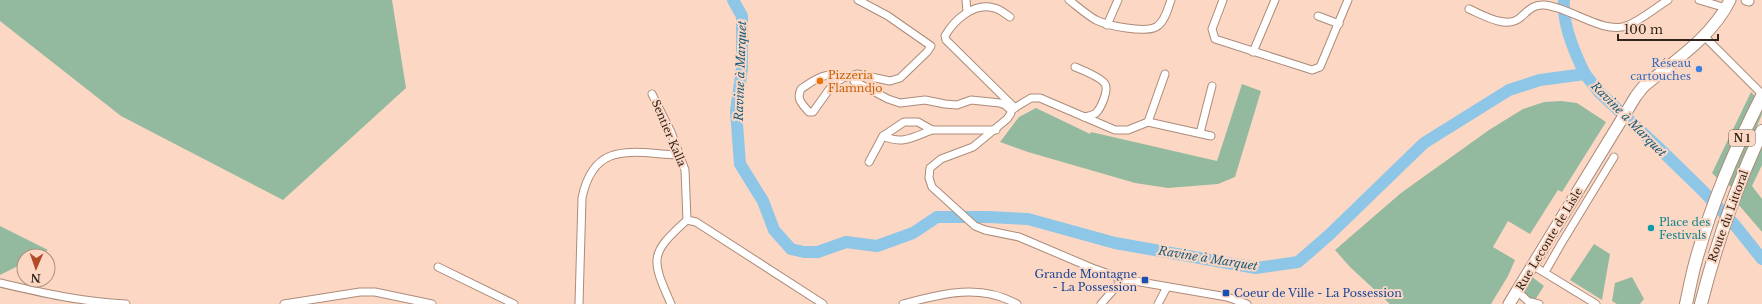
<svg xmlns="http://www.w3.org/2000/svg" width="1762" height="304" font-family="'Libre Baskerville',serif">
	<rect width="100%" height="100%" fill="#fcd8c4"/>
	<g fill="#93ba9e">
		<path d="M0 0H392L406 88 283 200 121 116 0 21Z"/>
		<path d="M1242 84 1261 91 1235 177 1218 184 1168 188 1135 183 1028 152 1000 142 1019 117 1036 108 1086 132 1090 134 1091 132 1217 161Z"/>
		<path d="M1751 92 1755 96 1717 178 1712 173Z"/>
		<path d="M1561 101 1577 103 1606 122 1562 192 1558 190 1530 234 1508 221 1493 247 1515 260 1508 276 1491 304H1390L1350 267 1335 250 1401 193 1489 130 1523 109 1544 102Z"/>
		<path d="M1762 105V114L1732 187 1727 184Z"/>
		<path d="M1762 141V165L1752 186 1762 199V232L1738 204Z"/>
		<path d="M0 226 48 250 37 256H24V263L0 275Z"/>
		<path d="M1594 244 1610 254 1602 300 1570 280Z"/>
		<path d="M1531 276 1544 286 1535 300 1529 299 1523 293Z"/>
		<path d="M1632 277 1644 299 1640 304H1617L1612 301 1615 283Z"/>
	</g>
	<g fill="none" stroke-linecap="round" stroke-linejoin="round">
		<g stroke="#8ec6e7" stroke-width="12">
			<path d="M733 0 742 16V68L736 111 740 164 763 201 774 230 791 249 804 252H818L846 242 877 246 913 233 937 217H988L1028 219 1115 243 1256 268 1298 262 1329 235 1424 143 1509 90 1540 80 1585 74 1599 92 1661 150 1702 190 1734 224 1762 259"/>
			<path d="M1564 0C1562 23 1575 54 1585 74"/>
		</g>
		<g stroke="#ac8b79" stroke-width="9">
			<g id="minor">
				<path d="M966 0 967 11"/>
				<path d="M1069 0C1078 7 1087 15 1096 20 1108 26 1145 33 1156 27 1165 22 1168 8 1171 0"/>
				<path d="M1223 0 1212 29 1215 39 1312 70 1320 67 1348 0"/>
				<path d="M1699 0 1726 8"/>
				<path d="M1469 9C1483 15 1507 30 1521 17 1528 11 1533 4 1544 5 1570 7 1602 34 1626 26 1640 21 1655 8 1668 0"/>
				<path d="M1318 16 1339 24"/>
				<path d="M1010 17C1005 14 1000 9 994 8 974 2 954 20 945 36L946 40 1015 108"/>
				<path d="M1107 25 1118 0"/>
				<path d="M1704 36 1762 94"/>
				<path d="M1253 52 1275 0"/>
				<path d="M1075 67C1082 70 1101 77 1105 84 1109 90 1101 108 1096 113 1092 116 1088 116 1084 117"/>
				<path d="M853 76 854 81 888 99 900 103 925 100 945 104 957 105 971 100 1000 103 1005 105 1011 110"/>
				<path d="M843 78C827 70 814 80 801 89 796 99 802 104 809 112H813L833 84 843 78 857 74 890 81 900 78 927 52 931 46 888 16 858 0"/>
				<path d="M652 94 671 132 685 170 687 220"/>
				<path d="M1011 110V113L1007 119 973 147 941 159 930 168 929 178 932 187 975 226 985 230 1019 237 1092 268 1123 279 1227 297 1247 304"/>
				<path d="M1011 110 1031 98H1040L1115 130H1128L1148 122 1211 136"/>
				<path d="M1148 122 1165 74"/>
				<path d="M1200 133 1212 86"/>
				<path d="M883 136C903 145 913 137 932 130"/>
				<path d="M869 162 883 136 904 122H918L932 130H996"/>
				<path d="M1532 265 1596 304"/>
				<path d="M438 267 514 304"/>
				<path d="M1545 272 1561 244 1614 157"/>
				<path d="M0 283C42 293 83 302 126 304"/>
				<path d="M1517 291 1529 302H1532L1539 304"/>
				<path d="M284 304 360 292H375L432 304"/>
				<path d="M579 304 582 198C594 140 632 153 678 155"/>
				<path d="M671 304C651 259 649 254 687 220L696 222 823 304"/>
				<path d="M903 304C941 294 979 283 1017 304"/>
				<path d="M1101 304 1123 279"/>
				<path d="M1158 304 1167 287"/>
			</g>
		</g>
		<g stroke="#ac8b79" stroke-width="11">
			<path id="tertiary" d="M1746 0 1749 1"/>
		</g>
		<g stroke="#ac8b79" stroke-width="13">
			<path id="primary" d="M1509 304 1636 96 1643 87C1674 61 1712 37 1730 0"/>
		</g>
		<g stroke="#ac8b79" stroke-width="14">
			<g id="trunk">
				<path d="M1686 304C1690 286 1693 268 1699 250 1714 197 1737 145 1762 96"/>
				<path d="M1701 304C1716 244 1736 187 1762 131"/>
			</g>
		</g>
		<use href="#minor" stroke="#fff" stroke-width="7"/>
		<use href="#tertiary" stroke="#fff" stroke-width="9"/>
		<use href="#primary" stroke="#fff" stroke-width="11"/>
		<use href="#trunk" stroke="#fff" stroke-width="12"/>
	</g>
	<circle fill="#3f7fe0" stroke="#fcd8c4" stroke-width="1.5" cx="1699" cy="69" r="4"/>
	<circle fill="#e8710a" stroke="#fcd8c4" stroke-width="1.5" cx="820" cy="81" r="4"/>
	<circle fill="#0f9aa8" stroke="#fcd8c4" stroke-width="1.5" cx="1651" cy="228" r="4"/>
	<g fill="#1a4fb4" stroke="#fcd8c4" stroke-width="1.5">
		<rect x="1141" y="276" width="8" height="8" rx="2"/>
		<rect x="1222" y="289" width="8" height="8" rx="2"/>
	</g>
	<g text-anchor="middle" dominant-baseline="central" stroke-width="4" stroke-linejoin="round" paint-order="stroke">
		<rect fill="#fcd8c4" stroke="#6e5a4e" stroke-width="1" x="1729" y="130" width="26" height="16" rx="3"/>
		<g font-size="10" font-weight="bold" fill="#31241c">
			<text x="1742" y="138">N 1</text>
		</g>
		<g font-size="11" fill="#366cbe" stroke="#fcd8c4" text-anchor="end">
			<text x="1691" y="63">Réseau<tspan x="1691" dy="13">cartouches</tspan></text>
		</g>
		<g font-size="11" fill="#c56008" stroke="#fcd8c4" text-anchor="start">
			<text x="828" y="75">Pizzeria<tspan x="828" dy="13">Flamndjo</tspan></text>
		</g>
		<g font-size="11" fill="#31241c" stroke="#fcd8c4">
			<text transform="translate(669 133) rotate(67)">Sentier Kalla</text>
			<text transform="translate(1728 216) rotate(-70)">Route du Littoral</text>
			<text transform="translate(1549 239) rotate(-59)">Rue Leconte de Lisle</text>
		</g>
		<g font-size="11" fill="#0d838f" stroke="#fcd8c4" text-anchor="start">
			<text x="1659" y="222">Place des<tspan x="1659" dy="13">Festivals</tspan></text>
		</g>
		<g font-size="11" fill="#164399" stroke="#fcd8c4" text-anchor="end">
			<text x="1137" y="274">Grande Montagne<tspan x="1137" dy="13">- La Possession</tspan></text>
			<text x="1234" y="293" text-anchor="start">Coeur de Ville - La Possession</text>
		</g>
		<g font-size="12" font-style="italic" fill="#1a5d7d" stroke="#fcd8c4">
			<text transform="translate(740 71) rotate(-88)">Ravine à Marquet</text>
			<text transform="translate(1629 119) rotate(45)">Ravine à Marquet</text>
			<text transform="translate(1208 258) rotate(9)">Ravine à Marquet</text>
		</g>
	</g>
	<g transform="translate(36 268) rotate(182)"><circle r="19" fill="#fcd8c4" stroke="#ab9081"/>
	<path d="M0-3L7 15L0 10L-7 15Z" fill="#b24a27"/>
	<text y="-6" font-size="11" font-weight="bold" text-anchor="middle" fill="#31241c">N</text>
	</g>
	<path d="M1618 34v6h100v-6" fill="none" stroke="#31241c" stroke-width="2"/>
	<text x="1624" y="34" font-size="12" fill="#31241c" stroke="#fcd8c4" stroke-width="3" paint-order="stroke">100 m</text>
</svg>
